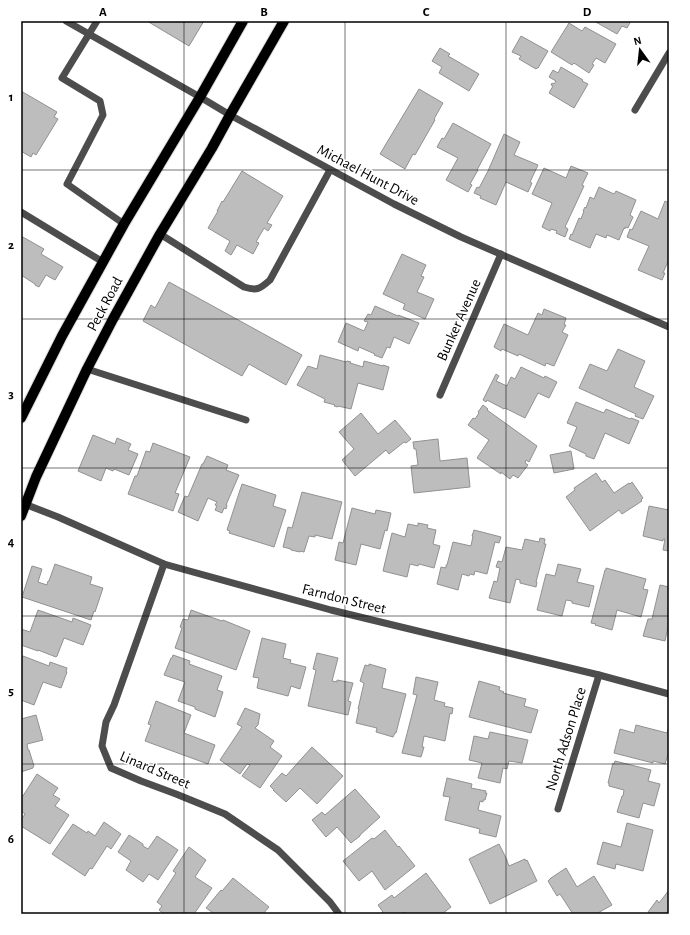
<svg xmlns="http://www.w3.org/2000/svg" width="690" height="935" font-family="'Alegreya Sans',sans-serif">
	<rect width="100%" height="100%" fill="#fff"/>
	<g fill="#bdbdbd" stroke="#919191">
		<path d="M147 21H204L189 46Z"/>
		<path d="M594 21H631L627 28 622 26 617 34Z"/>
		<path d="M569 23 582 31 585 27 616 44 605 63 596 58 592 64 594 65 589 73 574 63 572 65 551 52Z"/>
		<path d="M521 36 548 51 538 68H537L536 69 519 59 521 56 512 52Z"/>
		<path d="M440 48 450 54 448 56 479 74 469 91 439 73 442 67 432 61Z"/>
		<path d="M561 67 583 80 582 81 588 84 574 108 549 93 553 86 551 85 552 83 554 84 556 81 549 77 553 70 558 73Z"/>
		<path d="M419 89 443 103 434 119 435 120 415 155 413 154 405 169 380 154Z"/>
		<path d="M21 91 57 112 54 117 58 119 36 155 33 153 31 157 21 151Z"/>
		<path d="M453 123 491 144 477 170H478L470 184 472 185 468 192 446 180 458 158 437 147 442 138 444 139Z"/>
		<path d="M504 134 520 142 514 155 538 165 530 182 532 183 528 192 506 182 496 205 480 198 481 196 474 193 477 187 479 188 488 171Z"/>
		<path d="M571 166 588 173 582 185 584 186 565 227 568 229 565 237 556 233 557 231 551 229 550 231 542 227 552 203 532 194 544 168 566 178Z"/>
		<path d="M242 171 283 196 267 223 272 225 268 231 264 228 256 242 259 243 253 254 237 245 231 255 225 251 230 241 208 228 218 211H217L222 201 223 202Z"/>
		<path d="M599 187 614 194 616 191 636 200 630 215 633 217 628 228 625 227V229L624 228 619 240 607 235 606 238 596 234 590 248 569 239 571 234 572 235 579 218 581 219 584 211H583L585 207 586 208 590 197 594 199Z"/>
		<path d="M665 201 669 203V259L663 273H665L662 280 638 270 649 246 627 237 630 229 632 230 641 211 658 219Z"/>
		<path d="M21 236 44 249 41 254 63 267 55 280 46 275 39 287 35 285V284L21 275Z"/>
		<path d="M402 254 426 265 421 276 424 277 417 292 434 299 425 319 403 309 405 304 383 294Z"/>
		<path d="M169 282 302 355 286 385 249 364 242 376 143 321 151 305 155 308Z"/>
		<path d="M375 306 398 316V315L419 323 409 344 394 337 390 348 387 347 382 358 374 355 375 354 359 347 358 351 338 342 346 323 364 331 368 322 364 321 368 314 371 315Z"/>
		<path d="M544 309 566 318 564 325H566L562 332 568 335 554 366 546 363 545 366 519 354 518 356 502 349 501 351 494 347 504 324 528 335 538 313 542 315Z"/>
		<path d="M618 349 645 361 634 387 654 396 643 419 635 416 636 414 579 388 590 364 607 371Z"/>
		<path d="M320 355 346 362 347 361 351 362 350 363 363 367 364 361 383 366V365L389 367 383 390 358 383 351 409 338 406V407L334 406 335 405 324 402 325 399 297 385 308 366 317 369Z"/>
		<path d="M521 367 544 378 545 376 557 382 549 398 538 393 525 418 505 408 504 409 487 400 486 402 483 400 496 374 499 376 496 381 507 386 511 377 515 379Z"/>
		<path d="M576 402 604 413 606 409 630 419 631 418 639 421 629 444 605 433 594 459 586 456V454L569 446 577 427 567 423Z"/>
		<path d="M483 405 488 409 487 410 537 446 529 462 526 460 525 463 528 465 518 478 513 475 510 479 501 472V474L477 458 489 440 468 425 473 418 475 419 479 413 478 412Z"/>
		<path d="M361 413 378 434 395 420 411 439 406 443 404 442 389 454 386 450 355 476 342 460 354 449 339 432Z"/>
		<path d="M93 435 115 444 117 438 131 444 128 450 138 454 129 475 114 469 113 471 106 468 101 481 78 471Z"/>
		<path d="M438 439 440 461 467 458 470 487 414 493 411 466 418 465 416 449H414L413 442Z"/>
		<path d="M153 443 190 457 175 493 179 494 173 511 128 494 135 476H137L146 451 150 452Z"/>
		<path d="M571 451 574 469 554 473 550 455Z"/>
		<path d="M207 456 228 465 226 470 239 475 226 505H227L226 509 224 508 222 513 215 510 217 506 215 505 217 502 208 498 198 521 178 512 185 496 188 497 202 464H203Z"/>
		<path d="M596 473 602 482 605 480 614 493 629 483 630 484 632 482 643 498 641 500 642 501 622 514 619 510 590 531 566 497 575 490 574 488Z"/>
		<path d="M242 484 276 495 273 506 286 510 274 547 229 533 230 531 227 530Z"/>
		<path d="M302 492 342 502 332 539 315 535V537L309 536 304 552 300 551V552L291 550V549L283 547 288 527 292 528Z"/>
		<path d="M649 506 669 510V551L663 550 665 539H663V541L643 536Z"/>
		<path d="M352 508 375 514 376 510 391 513 387 531 385 530 380 549 361 544 356 565 335 560 339 542 343 543Z"/>
		<path d="M418 523 428 525 427 528 436 530 433 544 440 546 434 568 419 564 418 566 410 564 407 577 383 571 392 533 405 537 408 524 418 526Z"/>
		<path d="M474 530 501 537 499 543 495 542 487 574 475 571 474 575 470 574 469 576 462 574 458 590 437 584 441 567 446 568V565H447L453 542 471 546 473 536H472Z"/>
		<path d="M540 538 545 539 544 544H546L536 582H537L536 587 520 583V580L516 579 510 603 489 598 494 581 497 582 500 568 496 567 498 561 502 562 506 547 522 550 525 539 539 542Z"/>
		<path d="M55 564 92 577 90 584 103 588 95 612 94 611 91 620 22 597 32 566 42 569 38 582 47 585 48 581H49Z"/>
		<path d="M558 564 581 569 577 582 594 586 589 607 572 603V601L566 600 562 616 537 610 546 574 555 576Z"/>
		<path d="M606 568 646 579 643 589 648 590 641 617 617 610 612 630 595 625 596 624 591 623 605 570H606Z"/>
		<path d="M660 585 669 587V628L668 627 665 641 643 636 648 619H652Z"/>
		<path d="M38 610 72 622 73 618 91 625 83 645 64 638 57 656 56 657 38 650V651L21 645V629L30 632Z"/>
		<path d="M191 610 222 621 223 620 250 631 236 670 175 648 182 628 180 627 183 619 188 620Z"/>
		<path d="M262 638 286 644 283 658 291 660 290 663 306 667 300 689 291 686 288 696 257 688 259 678 253 677Z"/>
		<path d="M317 653 338 658 332 681 337 682V680L353 683 348 701 351 702 348 715 308 706 316 670 313 669Z"/>
		<path d="M173 655 190 661 189 664 222 676 217 690 223 692 215 717 195 709V707L178 701 185 682 164 675 171 658H172Z"/>
		<path d="M23 656 49 666 50 662 67 668 66 672H67L61 688 43 682 34 705 21 700V662Z"/>
		<path d="M369 664 386 669 382 688 406 694 396 733H395L393 737 376 732 377 728 356 723 359 709H358L364 683 360 681 365 665 369 666Z"/>
		<path d="M416 677 438 682 434 700 445 703 444 706 453 708 452 714 450 713 445 741 424 736 422 747H424L421 757 402 753 417 695 413 694Z"/>
		<path d="M479 681 500 687 499 690 504 692 503 693 526 699 524 706 538 710 531 733 469 717Z"/>
		<path d="M156 701 191 715 184 733 215 745 208 764 145 741 151 725 148 724Z"/>
		<path d="M245 708 260 714 258 725 255 728 274 741 270 747 282 756 260 788 242 776 250 765 247 764 240 774 220 760 242 727 237 724Z"/>
		<path d="M36 715 43 740 27 744 28 750H29L34 766 33 767V768L21 772V719Z"/>
		<path d="M636 725 667 733 668 729H669V751L665 764 653 761V763L614 753 620 729 634 733Z"/>
		<path d="M490 732 528 740 522 763 509 761 507 769 503 768 500 783 478 778 482 763 469 760 474 736 488 739Z"/>
		<path d="M312 747 343 776 317 804 300 788 286 802 273 790H274L270 786 282 773 286 776Z"/>
		<path d="M615 761 651 770 648 781 660 784 654 806 643 803 639 818 617 812 622 796H623L624 790 609 786V783H608L613 763 614 764Z"/>
		<path d="M37 774 58 788 53 795 60 799 55 806 69 815 50 844 21 826V820L25 814 21 811V799Z"/>
		<path d="M447 778 472 784 471 788 486 791 485 793H487L485 800H483V802L480 801 478 810 501 816 496 837 479 833 480 829 445 820 450 797 443 796Z"/>
		<path d="M355 789 380 817 360 835V836L351 843 337 827 326 837 312 820 322 812 325 815Z"/>
		<path d="M104 822 121 834 111 849 107 846 92 869 90 868 85 876 52 854 73 824 87 833 88 831 95 836Z"/>
		<path d="M627 823 653 830 643 871 616 864 615 869 597 864 603 842 621 847Z"/>
		<path d="M385 830 398 847 399 846 415 866 385 890 372 871 359 881 343 861 372 838 374 839Z"/>
		<path d="M129 835 143 844V846L148 849 157 836 178 850 158 880 149 874 143 882 126 870 131 861 118 852Z"/>
		<path d="M499 844 507 860V861L509 866 525 859 526 861 527 860 537 881 490 904 469 859Z"/>
		<path d="M189 847 206 860 195 877 212 888 194 914H164L159 910 162 906 157 902 176 873 173 871Z"/>
		<path d="M566 868 577 887 594 876 612 905 596 914H573L560 894 557 896 548 881 551 878Z"/>
		<path d="M426 873 451 907 442 914H406L404 912 402 914H382L381 913 383 912 378 905 392 895 394 898Z"/>
		<path d="M233 878 269 907 263 914H211L212 912 206 908 221 890 222 891Z"/>
		<path d="M669 890V914H651L648 912 657 900 659 903Z"/>
	</g>
	<g fill="none" stroke-linecap="round" stroke-linejoin="round">
		<g stroke="#dbdbdb" stroke-width="12">
			<g id="major">
				<path d="M21 418 62 336 124 224 200 97 243 21"/>
				<path d="M21 516 36 477 87 369 113 319 160 234 212 148 230 115 284 21"/>
			</g>
		</g>
		<g stroke="#4d4d4d" stroke-width="7">
			<path d="M66 21 200 97 230 115 394 204 461 237 669 327"/>
			<path d="M97 21 62 78 100 101 103 115 67 184 124 224"/>
			<path d="M635 110 669 53"/>
			<path d="M21 212 103 262"/>
			<path d="M160 234 244 287C257 291 260 289 270 280L330 170"/>
			<path d="M87 369 246 420"/>
			<path d="M440 395 501 254"/>
			<path d="M22 503 58 517 164 564 331 610 599 675 669 694"/>
			<path d="M164 564 114 705 106 722 102 746 111 768 141 781 176 794 225 814 278 850 330 902 339 914"/>
			<path d="M558 809 599 675"/>
		</g>
		<use href="#major" stroke="#000" stroke-width="10"/>
	</g>
	<path fill="none" stroke="#000" stroke-width="1" stroke-opacity="0.55" d="M184 21V914M345 21V914M506 21V914M21 170H669M21 319H669M21 468H669M21 616H669M21 764H669"/>
	<g text-anchor="middle" dominant-baseline="central" stroke-width="3" stroke-linejoin="round" paint-order="stroke">
		<g font-size="15" fill="#000" stroke="#fff">
			<text transform="translate(368 175) rotate(28)">Michael Hunt Drive</text>
			<text transform="translate(105 304) rotate(-62)">Peck Road</text>
			<text transform="translate(459 320) rotate(-66)">Bunker Avenue</text>
			<text transform="translate(344 599) rotate(14)">Farndon Street</text>
			<text transform="translate(566 739) rotate(-73)">North Adson Place</text>
			<text transform="translate(155 770) rotate(23)">Linard Street</text>
		</g>
	</g>
	<rect width="690" height="935" fill="none" stroke="#ffffff" stroke-width="44"/>
	<g transform="translate(640 50) rotate(345)" stroke="#ffffff" stroke-width="3" paint-order="stroke">
	<path d="M0-3L7 15L0 10L-7 15Z" fill="#000000"/>
	<text y="-6" font-size="11" font-weight="bold" text-anchor="middle" fill="#000000">N</text>
	</g>
	<rect x="22" y="22" width="646" height="891" fill="none" stroke="#000" stroke-width="1.5"/>
	<g font-size="13" text-anchor="middle" font-weight="bold" fill="#000">
		<text x="103" y="16">A</text>
		<text x="264" y="16">B</text>
		<text x="426" y="16">C</text>
		<text x="587" y="16">D</text>
		<text x="11" y="101">1</text>
		<text x="11" y="249">2</text>
		<text x="11" y="398">3</text>
		<text x="11" y="546">4</text>
		<text x="11" y="695">5</text>
		<text x="11" y="843">6</text>
	</g>
</svg>
